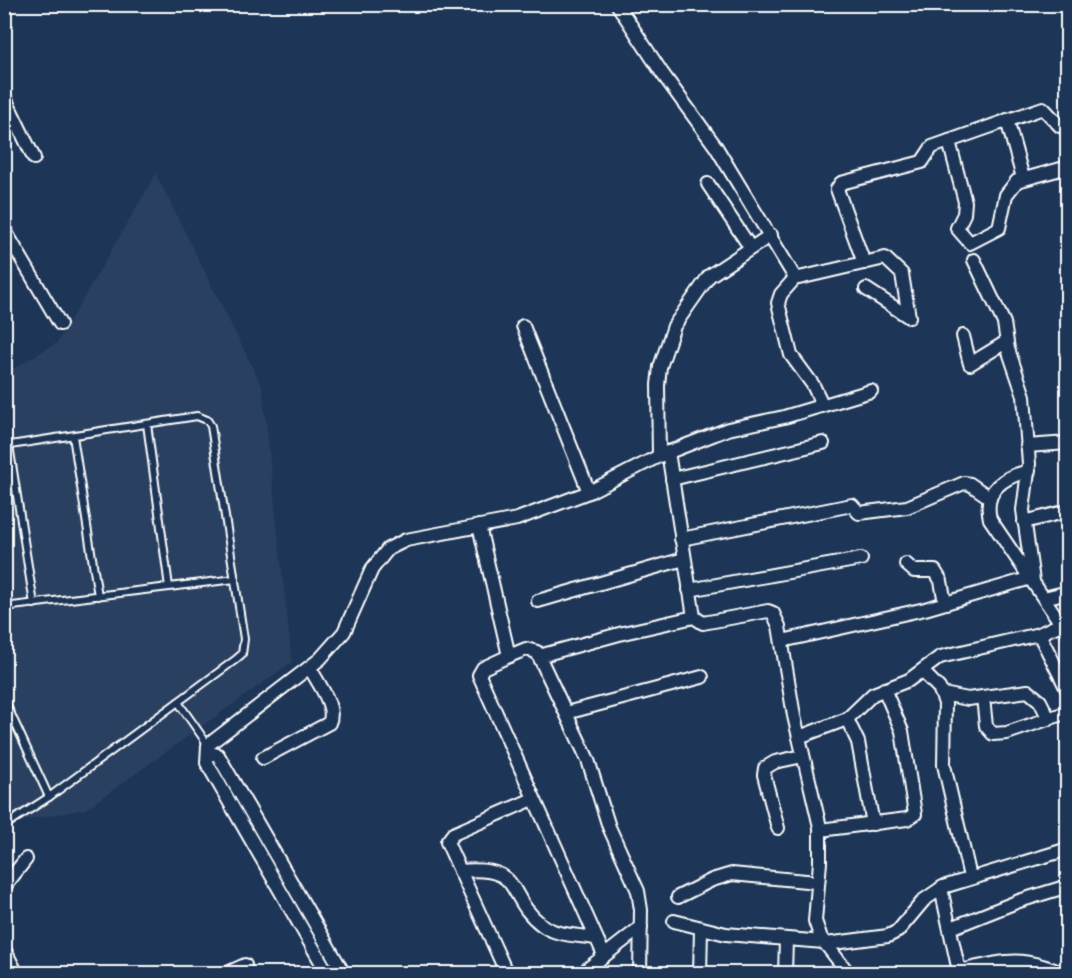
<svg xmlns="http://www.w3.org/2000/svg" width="1072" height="978" font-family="Kalam,sans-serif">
	<rect width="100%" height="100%" fill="#1d3557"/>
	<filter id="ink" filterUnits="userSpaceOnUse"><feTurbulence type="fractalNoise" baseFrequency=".0167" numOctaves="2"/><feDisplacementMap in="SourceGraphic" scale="12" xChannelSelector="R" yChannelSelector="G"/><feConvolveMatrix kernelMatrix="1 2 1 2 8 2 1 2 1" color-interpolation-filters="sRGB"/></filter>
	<g filter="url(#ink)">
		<path fill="#2a4161" d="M156 174 262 386 292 662 86 809 5 824 4 374 57 343Z"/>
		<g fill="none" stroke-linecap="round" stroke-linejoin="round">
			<g stroke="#fff" stroke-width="10">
				<g id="service">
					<path d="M147 424 169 587"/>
					<path d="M73 436 98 596"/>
					<path d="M9 445 34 604"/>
					<path d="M4 446 197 416 207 420 211 426 244 639 242 654 235 660 49 797 4 826"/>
					<path d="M4 607 235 579"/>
					<path d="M4 699 49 797"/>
					<path d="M178 702 208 745"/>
				</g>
			</g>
			<g stroke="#fff" stroke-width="16">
				<g id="minor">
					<path d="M617 4 662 73 716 147 794 276 799 278 885 258 902 274 909 317 866 289"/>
					<path d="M4 96 34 158"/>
					<path d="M1007 120 1023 178"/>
					<path d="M949 141 965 202 964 214 957 228 970 243 999 228 1006 195 1017 181 1068 167"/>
					<path d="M708 184 750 247"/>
					<path d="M4 229 60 324"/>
					<path d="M974 260 1004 323 1008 349 1024 396 1029 464 1023 510 1033 581"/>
					<path d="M864 263 837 189 841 183 922 162 932 147 1043 108 1060 126 1068 129"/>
					<path d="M796 277 781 294 778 303 791 355 813 385 822 404"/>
					<path d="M523 326 589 492"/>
					<path d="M963 336 970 364 1006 342"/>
					<path d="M1027 446 1068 443"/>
					<path d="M668 452 694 617 703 623 768 611 773 613 779 626 794 716 820 827V862L815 921 821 938 849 974"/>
					<path d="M659 456 658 385 660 367 674 326 709 276 771 235"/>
					<path d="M1029 471C1003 477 983 490 990 519L1068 634"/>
					<path d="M672 479 823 443"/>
					<path d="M1024 522 1068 511"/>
					<path d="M479 526 509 656 483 668 479 675 604 955"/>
					<path d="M681 539 852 505 859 513 907 507 964 483 970 484 989 497"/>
					<path d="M906 564 914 571H935L941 581 945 603"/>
					<path d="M689 590 861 559"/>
					<path d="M1044 598 1068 592"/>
					<path d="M538 601 684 559"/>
					<path d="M1039 634 1068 691"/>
					<path d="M782 641 925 609 1031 578"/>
					<path d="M509 656 526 649 537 652 588 760 609 827 638 891 641 910 640 974"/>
					<path d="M539 656 623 633 694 617"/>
					<path d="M923 672 939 688 945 703 944 765 970 877"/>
					<path d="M943 694 968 699 1028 691 1040 701 1049 719"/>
					<path d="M983 697 986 726 993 734 1007 733 1068 712"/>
					<path d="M566 713 702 677"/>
					<path d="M847 719 858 742 873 824"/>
					<path d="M799 737 847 719 873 694 909 680 940 657 1039 634 1061 624"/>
					<path d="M210 753 218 755 344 974"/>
					<path d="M263 758 329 723C337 707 317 682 310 668"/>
					<path d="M778 828 764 775 765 768 775 762 803 756"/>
					<path d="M820 830 907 819 915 814 902 731 884 689"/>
					<path d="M460 871C526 865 504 896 542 925 556 936 579 935 596 938"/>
					<path d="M4 887 26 859"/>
					<path d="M941 888 958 967 965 970C1008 960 1023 956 1064 974"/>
					<path d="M678 897 712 880 732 874 817 882"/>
					<path d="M674 921 726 934 824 942"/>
					<path d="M951 928 1019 901 1068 886"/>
					<path d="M826 944 888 936 898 931 924 900 943 887 1068 849"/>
					<path d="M4 949 17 974"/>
					<path d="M225 974 245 965"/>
					<path d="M328 974 207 763 208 745 320 659 344 632 372 569 388 549 406 540 517 519 589 492 659 456 728 429 784 417 871 391"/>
					<path d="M507 974 447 842 453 834 533 799"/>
					<path d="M581 974 641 927"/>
					<path d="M700 974 701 929"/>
					<path d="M785 974 786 940"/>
				</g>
			</g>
			<use href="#service" stroke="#1d3557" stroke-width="6"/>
			<use href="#minor" stroke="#1d3557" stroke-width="12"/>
		</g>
	</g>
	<rect width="1072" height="978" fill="none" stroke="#1d3557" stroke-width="24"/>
	<rect x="12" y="12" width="1048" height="954" fill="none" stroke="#fff" stroke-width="2" filter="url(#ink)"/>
</svg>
